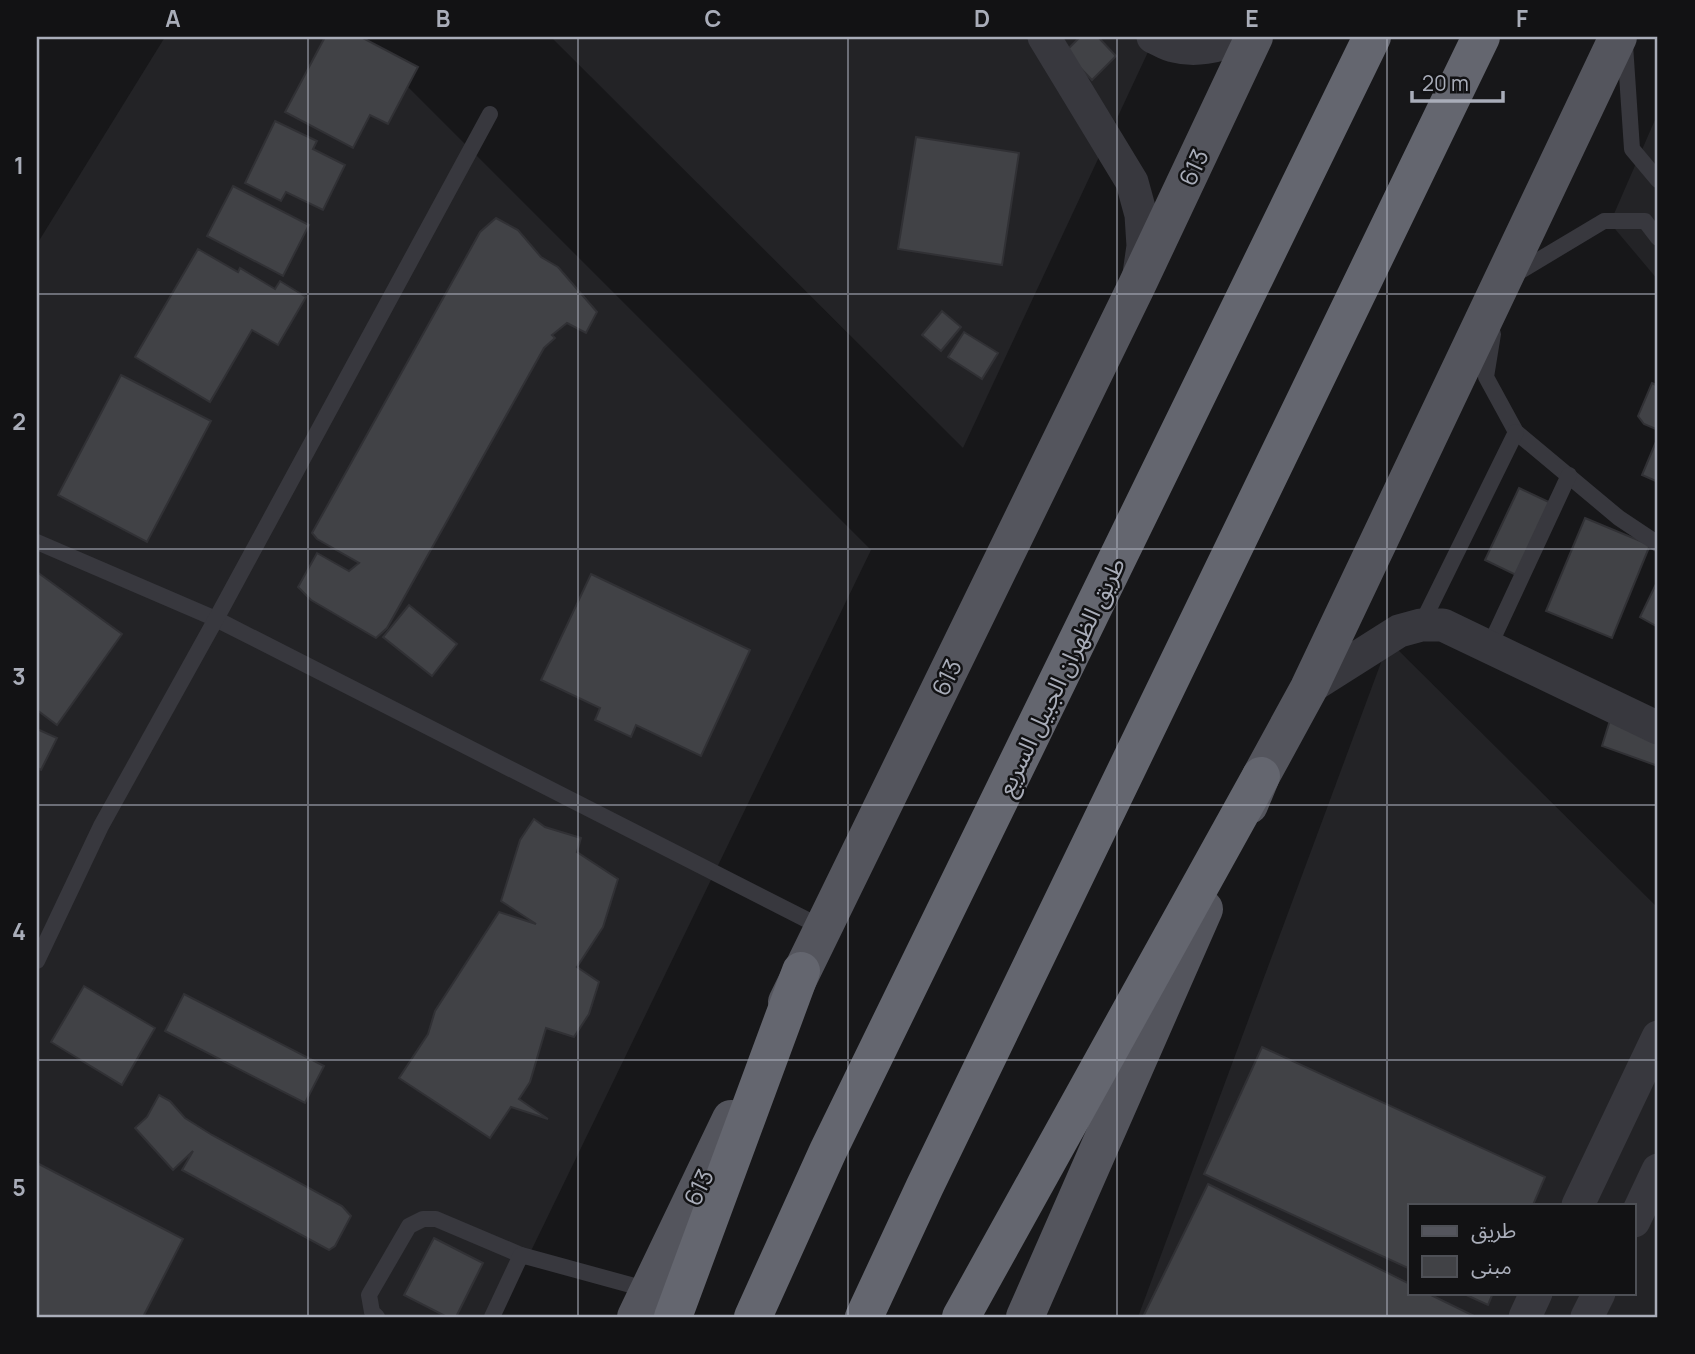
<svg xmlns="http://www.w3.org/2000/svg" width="1695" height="1354" font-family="Manrope,'Noto Sans Arabic',sans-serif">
	<rect width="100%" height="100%" fill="#171719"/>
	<g fill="#232326" fill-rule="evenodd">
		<path d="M165 37H358L871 550 499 1317H37V244Z"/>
		<path d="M551 37H1155L963 448Z"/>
		<path d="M1658 113V280L1610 223Z"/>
		<path d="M1389 641 1658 908V1317H1138ZM1410 1205H1634V1293H1410Z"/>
	</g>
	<g fill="#414246" stroke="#313135" stroke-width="2">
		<path d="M325 37H361L418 67 388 124 370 115 353 148 285 112Z"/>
		<path d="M1080 37H1098L1116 56 1092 80 1065 52Z"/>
		<path d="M275 121 317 141 313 149 345 165 323 210 286 192 281 201 245 183Z"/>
		<path d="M916 137 1019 153 1002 265 898 249Z"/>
		<path d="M233 186 309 225 283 276 207 236Z"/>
		<path d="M496 218 518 230 541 257 558 267 597 312 586 333 567 323 552 335 555 338 544 348 387 628 376 638 311 600 298 587 317 553 349 571 359 563 317 539 312 533 480 232Z"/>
		<path d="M198 249 238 272 240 268 275 289 280 281 306 297 278 345 252 330 210 402 135 357Z"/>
		<path d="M942 311 961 327 941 351 922 335Z"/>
		<path d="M964 332 998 353 982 379 948 357Z"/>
		<path d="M121 375 211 421 147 542 58 495Z"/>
		<path d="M1652 383 1658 386V430L1644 424 1638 416Z"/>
		<path d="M1658 437V482L1642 475Z"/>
		<path d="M1519 488 1553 504 1518 576 1485 560Z"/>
		<path d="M1585 518 1650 545 1612 638 1546 611Z"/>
		<path d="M37 572 122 634 57 725 37 710Z"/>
		<path d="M591 574 750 650 701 756 636 725 631 737 595 720 600 708 541 680Z"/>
		<path d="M1658 580V627L1640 617Z"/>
		<path d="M409 605 457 644 432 676 383 637Z"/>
		<path d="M1611 717 1658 734V766L1602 746Z"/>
		<path d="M37 729 57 738 41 770 37 768Z"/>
		<path d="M534 819 545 827 581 838 577 852 618 879 603 927 577 967 599 982 589 1014 574 1037 546 1028 530 1082 519 1099 548 1119 511 1107 490 1138 399 1078 428 1034 435 1011 499 912 536 924 501 901 520 840Z"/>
		<path d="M84 986 155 1028 122 1085 51 1042Z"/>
		<path d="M184 994 324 1066 305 1103 165 1031Z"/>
		<path d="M1262 1047 1545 1177 1533 1205H1410V1269L1204 1174Z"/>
		<path d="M159 1095 170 1101 185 1118 212 1135 342 1206 351 1216 335 1246 329 1250 182 1170 193 1151 173 1170 135 1128 147 1117Z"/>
		<path d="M37 1163 183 1239 143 1317H37Z"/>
		<path d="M1208 1184 1410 1284V1293H1427L1476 1317H1143Z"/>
		<path d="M434 1238 483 1263 456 1317H447L404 1295Z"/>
		<path d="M1462 1293H1493L1488 1305Z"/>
	</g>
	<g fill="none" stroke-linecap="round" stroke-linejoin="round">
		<g stroke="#38383e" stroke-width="16">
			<path d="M1625 45 1632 149 1658 180"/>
			<path d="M1512 276 1604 221H1645L1658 238"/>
			<path d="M1493 334 1486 377 1516 432 1619 518 1658 544"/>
			<path d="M37 542 216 619 823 928"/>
			<path d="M1421 625 1516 432"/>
			<path d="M1489 647 1569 475"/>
			<path d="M37 961 101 826 216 619 490 114"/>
			<path d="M377 1317 372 1312 369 1295 409 1226 423 1219H436L521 1255"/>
			<path d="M492 1317 521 1255 649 1290"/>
		</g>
		<g stroke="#38383e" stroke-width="33">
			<path d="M1044 37 1132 182 1141 215 1143 246 1139 274"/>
			<path d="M1153 37C1160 40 1167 45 1174 46 1193 51 1220 48 1236 37"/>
			<path d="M1309 688 1399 631 1421 625H1443L1658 728"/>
			<path d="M1578 1205 1658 1037"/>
			<path d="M1634 1221 1658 1170"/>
			<path d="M1525 1317 1536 1293"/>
			<path d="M1587 1317 1599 1293"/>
		</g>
		<g stroke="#54555d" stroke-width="38">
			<path d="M1249 805 1261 776 1309 688 1618 37"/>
			<path d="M787 1002 1137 285 1254 37"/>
			<path d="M636 1317 731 1119"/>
			<path d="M1025 1317 1204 909"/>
		</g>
		<g stroke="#64666f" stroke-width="38">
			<path d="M673 1317 801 971"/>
			<path d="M753 1317 828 1151 1372 37"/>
			<path d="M864 1317 925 1186 1481 37"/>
			<path d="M961 1317 1261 776"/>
		</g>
	</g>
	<path fill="none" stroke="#a9adb9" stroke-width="2" stroke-opacity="0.55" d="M308 37V1317M578 37V1317M848 37V1317M1117 37V1317M1387 37V1317M37 294H1658M37 549H1658M37 805H1658M37 1060H1658"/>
	<g text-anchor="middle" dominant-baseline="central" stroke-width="5" stroke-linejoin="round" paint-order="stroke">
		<g font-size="24" fill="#a9adb9" stroke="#121214">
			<text transform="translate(1193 167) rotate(-65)">613</text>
			<text transform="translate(1060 676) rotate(-64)">طريق الظهران الجبيل السريع</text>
			<text transform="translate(946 677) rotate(-64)">613</text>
			<text transform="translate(698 1187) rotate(-64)">613</text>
		</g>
	</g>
	<rect width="1695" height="1354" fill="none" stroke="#121214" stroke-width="77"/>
	<rect x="1408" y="1204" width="228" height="91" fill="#121214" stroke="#4e5056" stroke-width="2"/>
	<rect x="1422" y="1226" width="35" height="10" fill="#54555d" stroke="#4e5056" stroke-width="2"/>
	<text x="1471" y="1238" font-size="21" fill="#a9adb9">طريق</text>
	<rect x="1422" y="1256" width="35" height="21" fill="#414246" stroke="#4e5056" stroke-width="2"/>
	<text x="1471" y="1274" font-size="21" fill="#a9adb9">مبنى</text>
	<path d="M1412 91v10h91v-10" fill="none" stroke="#a9adb9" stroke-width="3.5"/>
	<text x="1422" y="91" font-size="21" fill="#a9adb9" stroke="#121214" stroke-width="5" paint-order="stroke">20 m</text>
	<rect x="38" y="38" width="1618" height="1278" fill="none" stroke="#a9adb9" stroke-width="2.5"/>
	<g font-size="23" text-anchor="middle" font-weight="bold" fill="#a9adb9">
		<text x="173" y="27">A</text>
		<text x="443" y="27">B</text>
		<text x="713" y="27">C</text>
		<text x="982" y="27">D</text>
		<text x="1252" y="27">E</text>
		<text x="1522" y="27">F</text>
		<text x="19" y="174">1</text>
		<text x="19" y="430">2</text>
		<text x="19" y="685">3</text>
		<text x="19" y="940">4</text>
		<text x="19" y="1196">5</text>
	</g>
</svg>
